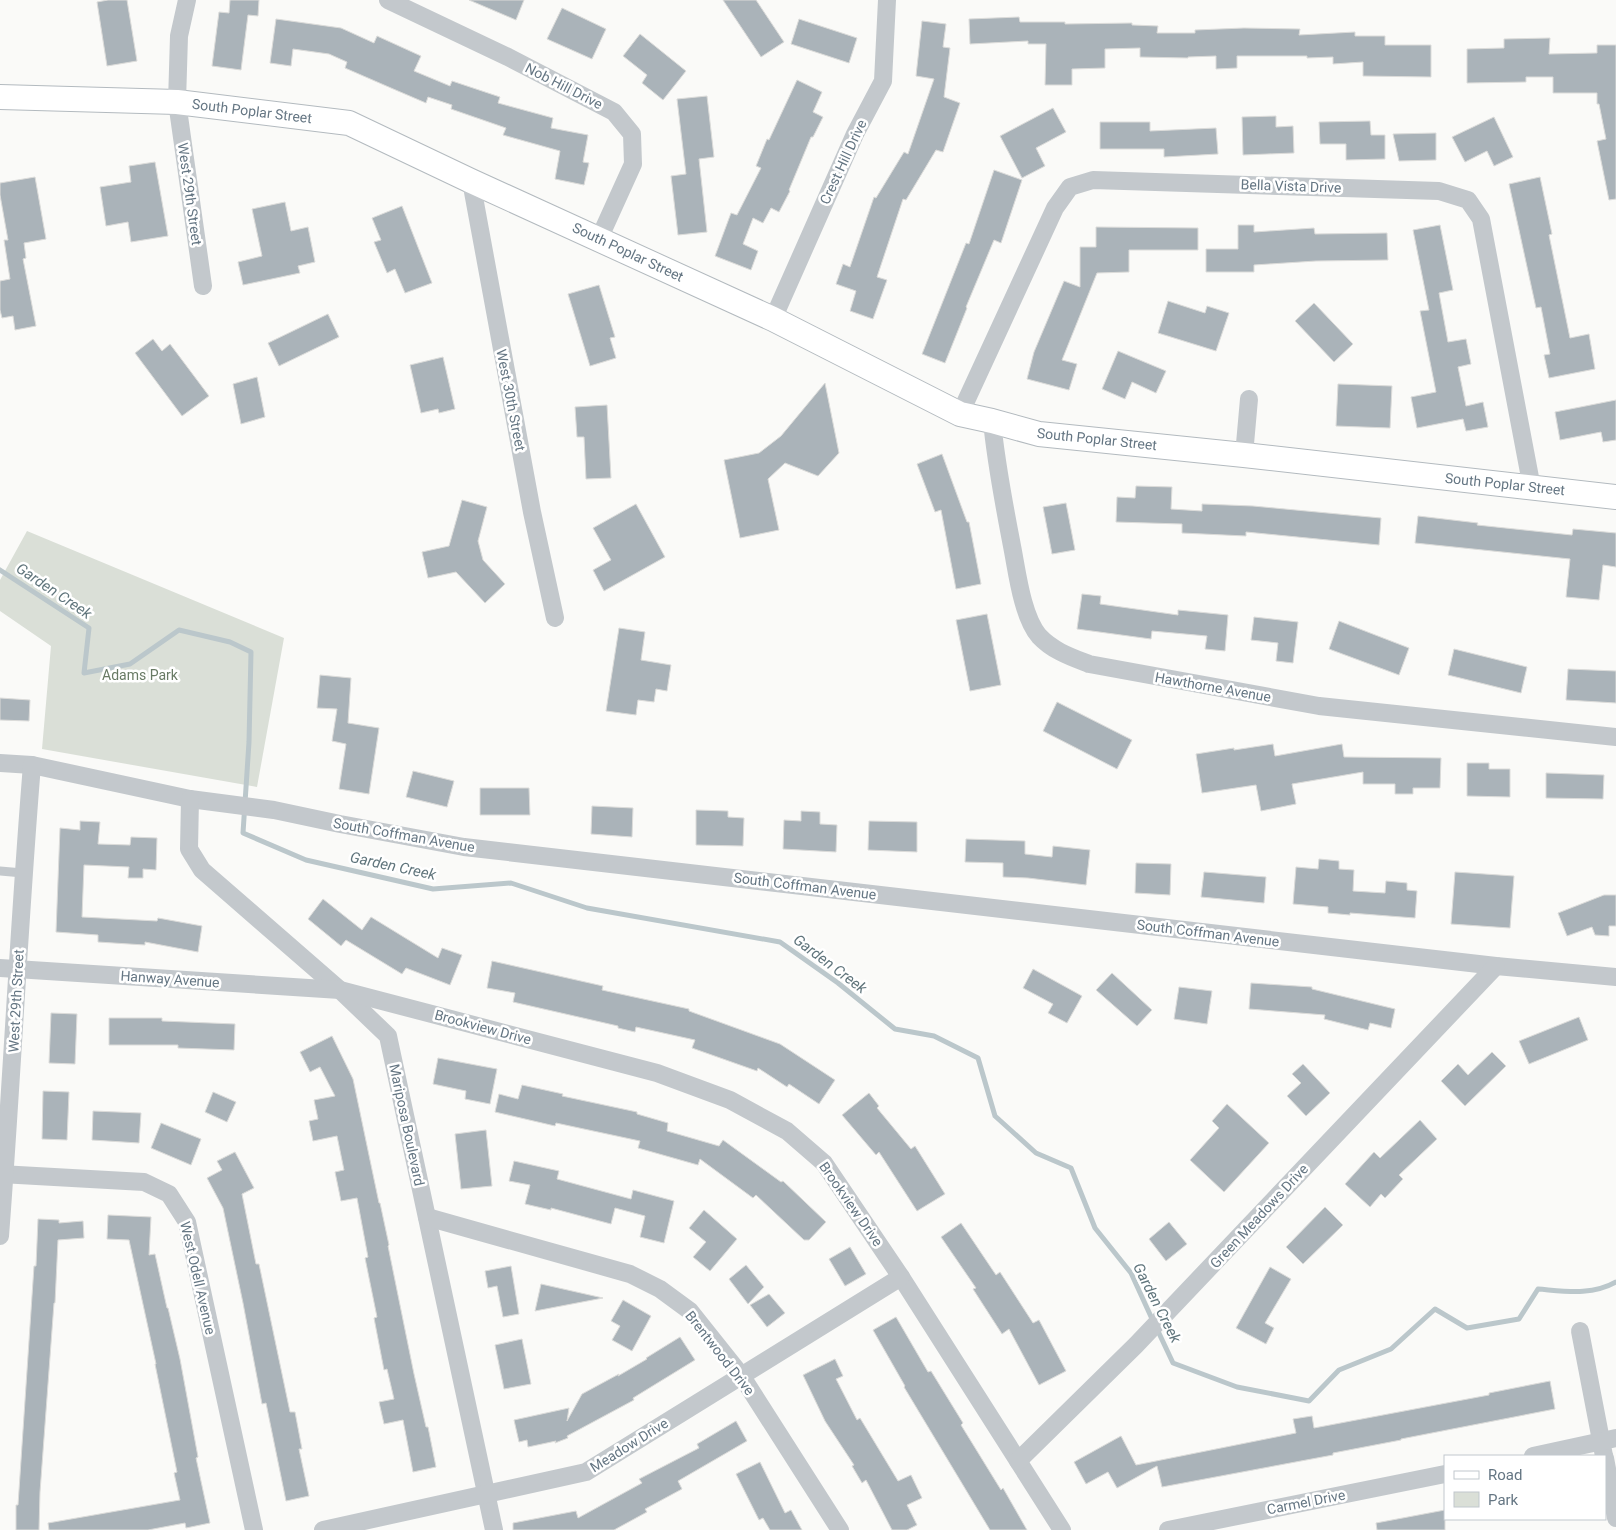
<svg xmlns="http://www.w3.org/2000/svg" width="1616" height="1530" font-family="Roboto,sans-serif">
	<rect width="100%" height="100%" fill="#fafaf8"/>
	<path fill="#dadfd7" d="M27 531 284 638 257 787 42 749 51 646 0 611V580Z"/>
	<g fill="none" stroke-linecap="round" stroke-linejoin="round">
		<g stroke="#bbc7cb" stroke-width="5">
			<path d="M0 570 89 628 84 673 130 664 179 630 230 642 251 652 249 742 243 833 306 860 433 889 511 883 587 908 780 942 838 983 895 1029 934 1036 978 1058 995 1116 1036 1153 1071 1168 1095 1228 1131 1273 1153 1321"/>
			<path d="M1157 1329 1173 1363 1237 1387 1309 1401 1339 1370 1391 1349 1435 1309 1467 1328 1519 1319 1538 1289C1564 1291 1592 1296 1616 1282"/>
		</g>
	</g>
	<g fill="#aab3b9" stroke="#dcdcda">
		<path d="M108 0H127L137 61 107 66 97 2Z"/>
		<path d="M230 0H259L258 16 248 15 241 70 212 66 219 12 229 13Z"/>
		<path d="M469 0H524L516 20Z"/>
		<path d="M723 0H756L784 42 761 57Z"/>
		<path d="M562 8 606 29 592 59 547 39Z"/>
		<path d="M1019 17 1020 22H1065V24L1132 23V25L1158 26 1157 33H1195V30L1244 28 1300 29 1299 35 1355 32V36H1385V45H1431V77L1363 76V62L1333 64V57L1307 58V56H1237V68L1216 69V56L1188 57V58L1140 57V48L1105 49V68L1072 69V85H1045L1046 44H1028V41L970 44 969 19Z"/>
		<path d="M276 19 341 28 374 43 377 36 421 56 414 71 450 86 452 81 500 97 498 103 553 118 551 128 588 135 583 162 589 163 584 185 555 179 560 151 503 135 506 128 451 109 452 105 428 97 426 103 391 88 345 68 347 62 329 54 293 49 291 66 270 63Z"/>
		<path d="M799 19 857 38 849 63 791 44Z"/>
		<path d="M922 21 946 24 943 47 950 48 944 97 960 103 943 152 936 150 906 200 903 199 877 277 887 280 873 319 850 311 856 291 836 284 843 264 850 267 874 197 876 198 904 152 908 154 934 79 916 76Z"/>
		<path d="M640 34 686 71 663 100 642 83 647 75 623 56Z"/>
		<path d="M1550 38 1549 54 1597 53V45H1616V199L1609 200 1597 141 1606 139 1599 104H1597V93H1553V77H1526V82L1467 83V49L1504 48V39Z"/>
		<path d="M797 80 822 92 813 112 823 117 813 137H811L789 190 790 191 779 212 771 208 763 223 753 218 743 244 758 251 751 270 715 256 731 213 737 215 761 168 756 166 767 139 769 140Z"/>
		<path d="M707 96 714 157 699 159 707 232 678 235 671 176 686 174 677 99Z"/>
		<path d="M1053 108 1066 132 1036 148 1045 166 1022 178 1000 136Z"/>
		<path d="M1276 116V127L1293 126 1294 153 1243 155 1242 117Z"/>
		<path d="M1494 117 1513 157 1494 166 1487 151 1465 162 1452 137Z"/>
		<path d="M1370 121 1371 135H1385V159L1346 160V144H1320L1319 122Z"/>
		<path d="M1100 122H1150V131L1216 128 1218 154 1164 157V149H1100Z"/>
		<path d="M1436 133V160L1399 161 1393 134Z"/>
		<path d="M155 162 168 236 131 242 128 222 106 226 100 187 131 182 129 166Z"/>
		<path d="M994 170 1022 180 1001 243 994 240 966 307 967 308 945 363 922 354 966 243 969 244Z"/>
		<path d="M35 177 46 239 24 243 26 258 23 259 36 326 15 330 13 316 2 318 0 310V281L10 279 4 240H8L0 195V183Z"/>
		<path d="M1540 177 1552 234 1549 235 1570 338 1589 334 1595 369 1549 378 1544 355 1550 354 1541 307 1536 308 1509 184Z"/>
		<path d="M285 202 291 231 308 227 315 262 298 266 300 273 243 285 238 262 262 256 252 209Z"/>
		<path d="M402 206 432 283 405 293 395 269 387 273 374 242 381 240 372 218Z"/>
		<path d="M1238 225H1254V232L1314 228 1315 234 1387 233 1388 260 1316 261 1254 265V272H1206V249H1238Z"/>
		<path d="M1440 225 1453 290 1439 293 1448 342 1466 339 1471 364 1458 367 1466 406 1483 402 1488 427 1466 431 1463 419 1417 428 1411 397 1436 392 1420 311 1429 310 1413 230Z"/>
		<path d="M1096 227 1198 228V250H1129V272L1097 273 1062 360 1077 364 1069 390 1027 379 1034 352 1064 281 1080 287V247H1096Z"/>
		<path d="M599 285 615 337 610 338 616 358 590 366 568 294Z"/>
		<path d="M1168 301 1205 313 1207 306 1229 313 1216 351 1158 333Z"/>
		<path d="M1314 303 1353 344 1334 362 1295 321Z"/>
		<path d="M328 314 339 337 279 366 268 343Z"/>
		<path d="M153 339 162 351 170 344 209 396 182 416 135 353Z"/>
		<path d="M1118 351 1166 371 1156 393 1132 382 1125 399 1102 389Z"/>
		<path d="M443 357 455 409 439 413 438 409 421 413 410 365Z"/>
		<path d="M257 377 265 417 241 424 233 384Z"/>
		<path d="M825 383 839 453 818 476 785 463 768 479 779 530 740 538 724 460 759 453 781 436Z"/>
		<path d="M1338 384 1392 386 1390 428 1336 426Z"/>
		<path d="M1616 400V440L1603 442 1601 432 1560 440 1555 412Z"/>
		<path d="M607 405 611 478 586 479 584 437H577L575 407Z"/>
		<path d="M942 454 967 522H969L981 584 956 589 941 510 935 512 917 464Z"/>
		<path d="M1136 486 1172 487 1171 509 1202 511V504L1253 506 1381 518 1379 545 1246 532V536L1182 533V524L1116 522 1117 497 1135 498Z"/>
		<path d="M462 500 487 507 478 541 483 560 505 584 485 603 456 572 428 578 422 552 449 546Z"/>
		<path d="M1066 503 1075 550 1052 554 1043 507Z"/>
		<path d="M636 504 665 557 604 591 593 570 611 560 593 528Z"/>
		<path d="M1418 516 1478 523 1477 525 1572 535 1573 529 1616 533V567L1603 565 1599 600 1566 597 1570 559 1415 543Z"/>
		<path d="M1082 594 1101 596 1100 604 1178 615V610L1228 615 1225 651 1205 649 1207 636 1152 631 1151 639 1077 629Z"/>
		<path d="M987 614 1001 685 970 691 956 620Z"/>
		<path d="M1254 617 1298 622 1293 663 1276 661 1278 643 1251 640Z"/>
		<path d="M1339 621 1409 648 1399 675 1329 649Z"/>
		<path d="M619 628 645 632 641 660 671 665 667 691 656 689 654 702 638 700 636 715 606 711Z"/>
		<path d="M1454 649 1527 667 1521 693 1448 675Z"/>
		<path d="M1568 669 1616 671V703L1566 700Z"/>
		<path d="M320 675 351 678 348 723 379 728 369 794 339 789 346 744 332 741 337 709 317 708Z"/>
		<path d="M0 698 30 700 29 721 0 720Z"/>
		<path d="M1057 702 1132 740 1117 769 1043 731Z"/>
		<path d="M1273 744 1275 756 1342 744 1344 757 1441 758 1440 788H1413V794H1395V784H1363V772L1292 784 1296 804 1261 811 1256 785 1202 793 1196 754 1234 748V750Z"/>
		<path d="M1467 763H1489V769H1510V797L1467 796Z"/>
		<path d="M413 771 454 781 447 807 406 797Z"/>
		<path d="M1546 773 1604 775 1603 799 1546 798Z"/>
		<path d="M480 788H529L530 815H480Z"/>
		<path d="M592 806 633 808 632 837 591 834Z"/>
		<path d="M696 810 728 811V817L744 818 743 846 696 845Z"/>
		<path d="M801 811 820 812V824L837 825 836 852 783 849 784 820 801 821Z"/>
		<path d="M80 821 100 822 98 844 130 845 131 837 157 838 156 870 143 869V878H128L129 867 84 865 82 917 157 921 158 918 202 926 198 952 145 942V945L98 942V935L56 932 60 828 80 830Z"/>
		<path d="M869 821 917 822V852L868 850Z"/>
		<path d="M966 839 1025 841V854L1052 857 1053 846 1090 850 1086 885 1028 878 1003 877V863L965 862Z"/>
		<path d="M1319 859 1339 861V869L1354 870 1353 891 1385 893 1386 881 1407 883V890L1417 891 1415 918 1350 913V915L1328 913V907L1293 904 1296 867 1318 869Z"/>
		<path d="M1136 863 1171 864 1170 895 1135 893Z"/>
		<path d="M1204 872 1266 877 1264 903 1201 897Z"/>
		<path d="M1455 872 1514 876 1510 928 1451 924Z"/>
		<path d="M1604 895H1616V926H1609V936L1595 935 1592 927 1567 936 1558 913Z"/>
		<path d="M323 899 362 930 371 917 438 958 442 948 462 955 450 985 406 968 402 974 346 940 341 946 308 919Z"/>
		<path d="M492 961 603 986 602 990 689 1009V1011L780 1044 835 1080 819 1104 789 1084 787 1087 758 1068 757 1071 692 1048 695 1040 636 1027 635 1032 618 1028V1026L513 1002 515 993 487 988Z"/>
		<path d="M1033 969 1082 996 1067 1023 1048 1013 1053 1004 1023 988Z"/>
		<path d="M1112 973 1152 1010 1137 1026 1096 990Z"/>
		<path d="M1251 983 1312 987V989L1395 1009 1391 1028 1370 1023 1368 1030 1324 1019 1325 1015 1249 1009Z"/>
		<path d="M1179 987 1212 991 1207 1024 1174 1019Z"/>
		<path d="M51 1013 77 1014 75 1064 49 1063Z"/>
		<path d="M1579 1017 1588 1040 1529 1064 1519 1041Z"/>
		<path d="M109 1018H162V1021L235 1024 234 1050 178 1048V1045H109Z"/>
		<path d="M332 1036 353 1079 379 1203H380L389 1245 388 1246 414 1374 426 1427H428L436 1467 413 1472 403 1420 384 1424 379 1402 394 1399 387 1369 384 1370 374 1318 377 1317 365 1258 368 1257 357 1198 341 1201 335 1172 344 1170 337 1136 313 1141 309 1121 318 1119 314 1100 335 1096 320 1067 310 1072 300 1052Z"/>
		<path d="M1492 1052 1506 1066 1465 1106 1441 1081 1458 1064 1468 1075Z"/>
		<path d="M438 1058 497 1069 490 1104 465 1099 466 1091 433 1084Z"/>
		<path d="M1303 1064 1330 1093 1306 1116 1287 1096 1301 1083 1292 1074Z"/>
		<path d="M522 1085 563 1094 562 1096 637 1112V1114L668 1123 667 1131 719 1146 723 1140 781 1182 783 1181 826 1222 809 1240H804L756 1195 753 1198 700 1159 698 1165 638 1148 640 1141 556 1123 555 1126 495 1112 499 1094 518 1099Z"/>
		<path d="M43 1091 69 1092 67 1140 42 1139Z"/>
		<path d="M213 1092 236 1102 227 1122 205 1112Z"/>
		<path d="M869 1093 879 1106 877 1108 911 1149 915 1146 945 1194 917 1211 879 1152 876 1155 842 1115Z"/>
		<path d="M1227 1104 1269 1143 1224 1192 1190 1160 1219 1128 1212 1121Z"/>
		<path d="M93 1111 141 1113 139 1143 92 1140Z"/>
		<path d="M1420 1120 1437 1139 1399 1175 1403 1179 1385 1198 1381 1194 1370 1207 1345 1184 1374 1152 1380 1158Z"/>
		<path d="M161 1123 201 1139 191 1165 151 1148Z"/>
		<path d="M486 1130 492 1186 461 1189 455 1134Z"/>
		<path d="M235 1152 254 1188 242 1194 256 1264H259L290 1412H295L302 1449H299L309 1496 286 1501 266 1403 262 1404 243 1303 223 1208 207 1178 222 1170 217 1161Z"/>
		<path d="M514 1161 559 1171 557 1179 631 1199 633 1190 674 1201 664 1243 640 1237 645 1216 615 1208 611 1224 551 1208V1210L525 1204 530 1185 509 1181Z"/>
		<path d="M1325 1207 1343 1225 1303 1264 1286 1247Z"/>
		<path d="M704 1210 737 1239 710 1271 693 1257 706 1242 689 1228Z"/>
		<path d="M108 1215 151 1217 149 1255 155 1254 167 1308H168L180 1359 198 1457 196 1458 210 1523 186 1528 185 1523 148 1530H49L48 1523 180 1500 174 1473 177 1472 155 1364H156L129 1240 107 1239Z"/>
		<path d="M38 1219 59 1220V1223L83 1221 84 1238 58 1240 55 1303H54L40 1492 39 1530H16V1505H18L34 1266H36Z"/>
		<path d="M1169 1222 1187 1244 1166 1261 1149 1239Z"/>
		<path d="M961 1223 996 1275 1000 1272 1033 1323 1039 1320 1066 1371 1039 1385 1009 1329 1002 1334 973 1289 976 1288 941 1237Z"/>
		<path d="M850 1247 866 1274 845 1286 829 1259Z"/>
		<path d="M746 1265 764 1287 748 1304 729 1279Z"/>
		<path d="M511 1266 519 1314 503 1317 497 1286 488 1288 485 1271Z"/>
		<path d="M1270 1267 1291 1279 1265 1323 1274 1328 1266 1344 1236 1328Z"/>
		<path d="M541 1284 603 1298 535 1311Z"/>
		<path d="M769 1294 785 1313 767 1327 750 1305Z"/>
		<path d="M623 1300 651 1316 632 1351 612 1340 620 1326 611 1321Z"/>
		<path d="M896 1317 928 1372 931 1371 963 1423 961 1425 1001 1490 1003 1488 1027 1530H990L904 1387 905 1386 873 1330Z"/>
		<path d="M680 1337 695 1360 633 1398 634 1400 567 1436 568 1438 555 1443 556 1441 528 1447 527 1440 519 1442 514 1420 569 1408 567 1421 582 1394 619 1374 618 1376 647 1359 646 1358Z"/>
		<path d="M522 1339 531 1384 504 1389 495 1345Z"/>
		<path d="M835 1359 843 1376 836 1379 857 1420 860 1418 898 1481 911 1475 922 1498 907 1505 917 1525 907 1530H892L866 1480 862 1483 852 1466 854 1465 825 1421 803 1375Z"/>
		<path d="M1550 1381 1555 1409 1401 1439V1440L1333 1453V1455L1162 1487 1157 1466 1117 1488 1108 1472 1086 1484 1074 1462 1121 1436 1136 1465 1296 1433 1293 1419 1312 1416 1314 1428 1489 1395V1393Z"/>
		<path d="M736 1421 747 1441 678 1481 682 1489 645 1509 647 1512 614 1530H513V1523L576 1511 578 1518 642 1483 639 1479 699 1448 697 1444Z"/>
		<path d="M760 1462 785 1513 791 1510 802 1530H770L763 1518 759 1520 736 1474Z"/>
		<path d="M1445 1510V1530H1377L1376 1523Z"/>
	</g>
	<g fill="none" stroke-linecap="round" stroke-linejoin="round">
		<g stroke="#b3babf" stroke-width="26">
			<path id="secondary" d="M0 97 177 102 349 123 471 181 773 319 960 414 992 421 1039 434 1244 455 1616 497"/>
		</g>
		<path stroke="#c3c8cc" stroke-width="9" d="M0 871 23 873"/>
		<g stroke="#c3c8cc" stroke-width="18">
			<path d="M187 0 179 36 177 102 203 286"/>
			<path d="M388 0 508 57 614 112 632 134 633 164 599 239"/>
			<path d="M471 181 532 512 555 618"/>
			<path d="M773 319 855 134 883 81 887 0"/>
			<path d="M960 414 1055 208 1070 187 1093 180 1439 191 1468 200 1481 219 1532 488"/>
			<path d="M992 421C996 464 1004 504 1012 546 1017 571 1022 616 1039 636 1053 651 1071 657 1089 664L1319 706 1616 737"/>
			<path d="M1244 455 1249 399"/>
			<path d="M0 763 32 765 190 799 274 810 340 824 464 847 1496 966 1616 977"/>
			<path d="M190 799 189 849 202 870 340 990 388 1036 494 1530"/>
			<path d="M0 968 340 990 657 1073 730 1100 787 1131 824 1163 901 1277 1062 1530"/>
			<path d="M0 1174 144 1182 169 1194 187 1222 254 1530"/>
			<path d="M427 1217 630 1274 660 1289 690 1311 741 1375 840 1530"/>
			<path d="M0 1236C12 1079 19 922 32 765"/>
			<path d="M1580 1331 1604 1456"/>
			<path d="M1533 1456 1616 1438"/>
			<path d="M1605 1458 1616 1518"/>
			<path d="M1018 1461 1136 1345 1496 966"/>
			<path d="M323 1530 586 1472 901 1277"/>
			<path d="M1168 1530 1445 1474"/>
		</g>
		<use href="#secondary" stroke="#fff" stroke-width="24"/>
	</g>
	<g text-anchor="middle" dominant-baseline="central" stroke-width="5" stroke-linejoin="round" paint-order="stroke">
		<g font-size="14" fill="#657683" stroke="#fff">
			<text transform="translate(564 86) rotate(27)">Nob Hill Drive</text>
			<text transform="translate(252 111) rotate(7)">South Poplar Street</text>
			<text transform="translate(843 162) rotate(-65)">Crest Hill Drive</text>
			<text transform="translate(1291 186) rotate(2)">Bella Vista Drive</text>
			<text transform="translate(190 194) rotate(82)">West 29th Street</text>
			<text transform="translate(628 252) rotate(25)">South Poplar Street</text>
			<text transform="translate(511 400) rotate(79)">West 30th Street</text>
			<text transform="translate(1097 439) rotate(6)">South Poplar Street</text>
			<text transform="translate(1505 484) rotate(6)">South Poplar Street</text>
			<text transform="translate(1213 687) rotate(10)">Hawthorne Avenue</text>
			<text transform="translate(404 835) rotate(10)">South Coffman Avenue</text>
			<text transform="translate(805 886) rotate(7)">South Coffman Avenue</text>
			<text transform="translate(1208 933) rotate(7)">South Coffman Avenue</text>
			<text transform="translate(170 979) rotate(4)">Hanway Avenue</text>
			<text transform="translate(16 1001) rotate(-87)">West 29th Street</text>
			<text transform="translate(483 1027) rotate(15)">Brookview Drive</text>
			<text transform="translate(407 1125) rotate(78)">Mariposa Boulevard</text>
			<text transform="translate(851 1204) rotate(55)">Brookview Drive</text>
			<text transform="translate(1259 1216) rotate(-47)">Green Meadows Drive</text>
			<text transform="translate(198 1278) rotate(77)">West Odell Avenue</text>
			<text transform="translate(720 1353) rotate(52)">Brentwood Drive</text>
			<text transform="translate(629 1445) rotate(-32)">Meadow Drive</text>
			<text transform="translate(1306 1502) rotate(-11)">Carmel Drive</text>
		</g>
		<g font-size="14" fill="#687a64" stroke="#fff">
			<text x="140" y="675">Adams Park</text>
		</g>
		<g font-size="15" font-style="italic" fill="#60757c" stroke="#fff">
			<text transform="translate(54 591) rotate(34)">Garden Creek</text>
			<text transform="translate(393 866) rotate(12)">Garden Creek</text>
			<text transform="translate(830 964) rotate(37)">Garden Creek</text>
			<text transform="translate(1157 1303) rotate(63)">Garden Creek</text>
		</g>
	</g>
	<rect x="1444" y="1455" width="162" height="65" fill="#ffffff" stroke="#c1c8cd"/>
	<rect x="1454" y="1471" width="25" height="8" fill="#ffffff" stroke="#c1c8cd"/>
	<text x="1488" y="1480" font-size="15" fill="#657683">Road</text>
	<rect x="1454" y="1492" width="25" height="15" fill="#dadfd7" stroke="#c1c8cd"/>
	<text x="1488" y="1505" font-size="15" fill="#657683">Park</text>
</svg>
